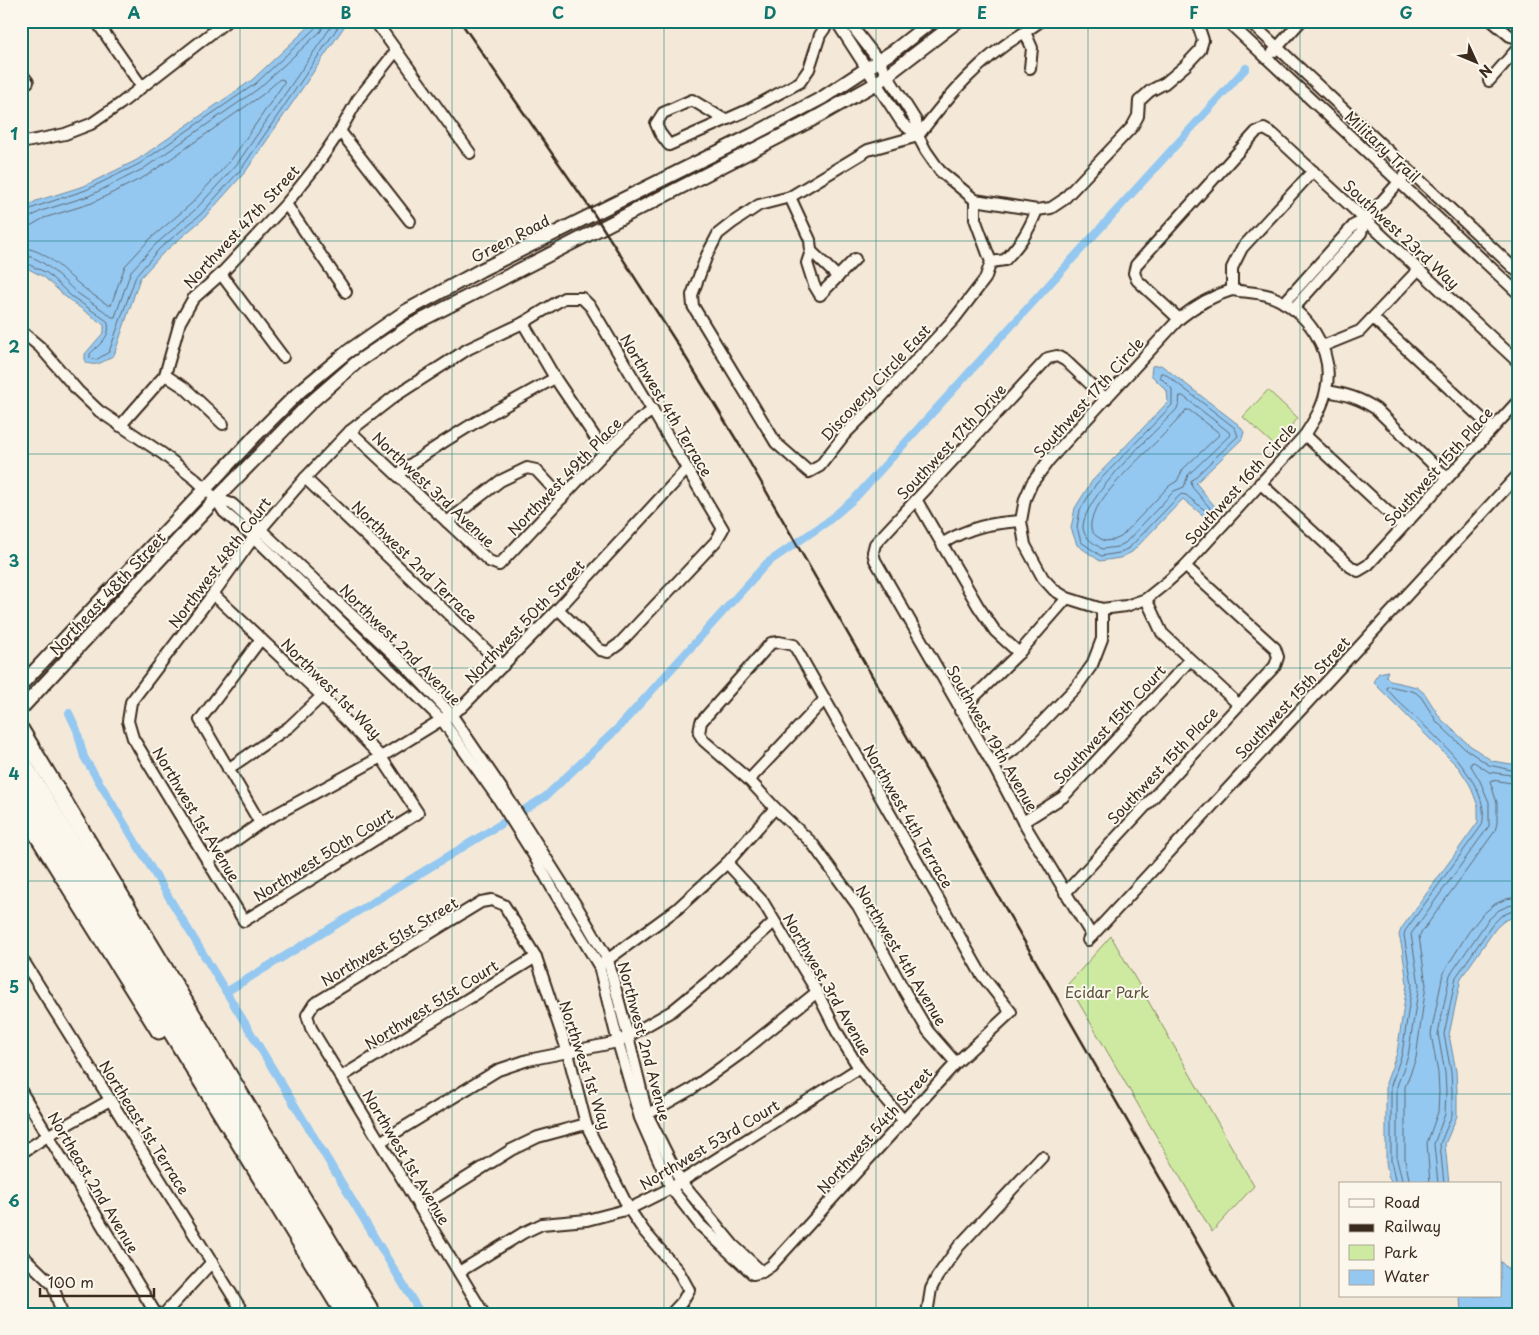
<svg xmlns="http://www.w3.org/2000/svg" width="1539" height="1335" font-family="'Playpen Sans',sans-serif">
	<rect width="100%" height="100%" fill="#f4e9d8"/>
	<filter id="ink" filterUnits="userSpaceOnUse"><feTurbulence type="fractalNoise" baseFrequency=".02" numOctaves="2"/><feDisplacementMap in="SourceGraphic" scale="10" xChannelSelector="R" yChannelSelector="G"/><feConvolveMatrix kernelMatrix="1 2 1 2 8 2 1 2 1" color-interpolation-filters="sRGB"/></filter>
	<g filter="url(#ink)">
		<g fill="#ceeaa1" stroke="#848a60">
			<path d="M1268 390 1298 418 1274 445 1243 417Z"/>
			<path d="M1111 936 1254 1186 1212 1232 1068 984Z"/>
		</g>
		<g fill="#94c8f1" stroke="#70899d">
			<path d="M315 21H348L246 171 204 218 163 253 140 278 114 355C104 361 97 368 85 362V354L104 332V325L68 299 44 277 21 265V210L36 201 84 186 137 160 252 80Z"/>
			<path d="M1161 365 1239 425 1244 432 1242 439 1196 483 1216 508 1217 513 1210 521 1183 499 1132 552 1120 558 1100 561 1077 545 1071 528 1075 508 1092 481 1168 402 1167 391 1151 375 1152 366Z"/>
			<path d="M1388 671 1386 676 1390 681 1417 687 1425 694 1441 719 1468 744 1492 761 1518 765V915L1504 921 1496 928 1461 978 1449 1035 1456 1071 1457 1091V1116L1445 1144 1449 1184H1392L1388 1176 1386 1161V1083L1397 1053 1407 984 1402 948 1399 935 1401 929 1478 822V806L1470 785 1459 768 1375 684 1374 680 1379 673Z"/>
			<path d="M1500 1261C1518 1277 1518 1292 1518 1314H1461L1460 1296H1500Z"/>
		</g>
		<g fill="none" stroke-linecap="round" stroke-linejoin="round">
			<g stroke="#5f6972" stroke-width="1">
				<path d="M21 213 38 206 86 190 139 164 255 84 310 33 317 26 318 21"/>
				<path d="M21 220 27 219 41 211 89 196 143 169 258 89 321 31 325 21"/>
				<path d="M21 227 30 226 44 218 92 203 146 176 262 95 280 79 284 80V83L231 160 191 204 150 239 125 266 111 305H108C98 298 88 292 79 284 63 271 45 248 21 248"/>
				<path d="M21 255C43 256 61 279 76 292 88 301 101 308 112 317H115L131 271 155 245 196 209 237 164 335 21"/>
				<path d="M21 261 47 273 71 296 107 321C113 336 99 344 90 354V358L96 360 109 352 136 276 159 249 201 214 242 168 342 21"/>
				<path d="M1161 373H1164L1235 428 1238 436 1191 481 1192 487 1210 508V512H1207L1186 495 1181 494 1129 548 1119 553 1101 556 1081 542 1077 527 1080 510 1096 484 1172 405V389L1160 377Z"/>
				<path d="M1180 396H1183L1229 432 1230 435 1188 475 1184 487 1174 491 1125 543 1117 547 1102 549C1094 543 1083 538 1083 527 1083 497 1155 432 1176 410L1179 405Z"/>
				<path d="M1186 410H1189L1218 432 1219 435 1183 469 1177 481 1169 486 1121 537 1114 540 1104 541C1099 537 1092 535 1091 528 1087 498 1168 436 1186 410Z"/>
				<path d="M1396 1184 1391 1161V1085L1402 1054 1412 984 1404 935 1405 931 1482 825C1494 781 1423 726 1395 698L1387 689V687L1389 686 1415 692 1421 697 1437 722 1464 748 1489 765 1511 770H1518"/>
				<path d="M1403 1184 1397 1160V1086L1408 1056 1419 985 1411 934 1489 826V802L1480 781 1471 766V763L1474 762 1489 772 1518 776"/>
				<path d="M1410 1184 1405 1159V1087L1416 1058 1426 985 1419 936 1495 831 1497 823V803L1490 781 1492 780 1518 784"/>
				<path d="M1430 1184 1427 1143 1438 1112 1439 1092 1438 1073 1431 1034 1443 973 1468 933 1482 915 1495 904 1506 899 1518 897"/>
				<path d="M1438 1184 1434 1144 1445 1114 1446 1091 1445 1073 1438 1034 1450 975 1488 920 1499 910 1508 906 1518 904"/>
				<path d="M1444 1184 1440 1144 1452 1115V1091L1451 1072 1444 1034 1456 977 1492 925 1501 916 1510 912 1518 911"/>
			</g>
			<g stroke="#94c8f1" stroke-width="8">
				<path d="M69 713 77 730 84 757 421 1314"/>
				<path d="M226 992 545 797 619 727 767 563 827 522 855 498 1246 68"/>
			</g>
			<g stroke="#3b2a1e" stroke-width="14">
				<g id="minor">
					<path d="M96 21 142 87"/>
					<path d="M375 21 470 153"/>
					<path d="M836 21 902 123 918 136"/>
					<path d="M848 21 879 61 887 75 916 121 918 136 926 151 940 171 957 185 975 200 1037 210 1051 208 1063 200 1132 127 1138 116 1139 101 1150 91 1165 83 1185 66 1200 50 1203 40 1199 28 1194 21"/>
					<path d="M1227 21 1518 293"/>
					<path d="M1249 21 1518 272"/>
					<path d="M1492 21 1510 36 1518 38"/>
					<path d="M1273 52 1301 21"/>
					<path d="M1030 68 1032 48 1025 32 1038 23V21"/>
					<path d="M21 73 28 82"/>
					<path d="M1489 81 1518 48"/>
					<path d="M725 120 692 100 663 113 656 124 660 133 669 145 748 110 800 82 809 69 820 35 830 21"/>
					<path d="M340 131 410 221"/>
					<path d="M918 136 868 150 790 197 759 205 732 223 718 234 707 255 692 295 693 306 776 443 809 472 820 466 845 434 875 404 955 318 985 279 991 262 975 219V200"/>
					<path d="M918 136C949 95 980 58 1025 32"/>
					<path d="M21 143 65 134 91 124 120 104 227 21"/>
					<path d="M790 197 810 240 811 251 807 263 814 285 820 295 855 259"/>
					<path d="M286 204 346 292"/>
					<path d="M811 251 838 277"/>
					<path d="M991 262 1005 260C1021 243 1028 232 1037 210"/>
					<path d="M221 274 283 357"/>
					<path d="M1232 290C1244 292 1258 292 1270 296 1307 310 1335 350 1326 390 1323 407 1314 421 1305 435L1185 566 1166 583 1146 599 1126 606 1102 609 1067 598 1054 590 1043 578 1025 545 1021 521 1025 499 1032 483 1049 460 1179 319C1196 305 1211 296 1232 290Z"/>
					<path d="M1232 290V268L1242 248 1313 171"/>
					<path d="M1284 303 1354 225 1365 220"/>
					<path d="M1293 309 1361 233 1365 220 1409 171"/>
					<path d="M1373 318 1492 428"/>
					<path d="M1179 319 1137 280 1134 273 1136 265 1256 132 1264 129 1273 134 1518 362"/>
					<path d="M523 323 555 378 605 452"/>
					<path d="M21 331 40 347 78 391 99 411 163 454 195 479 216 499 224 512 254 537 442 720 499 800 533 854 552 888 599 966 618 1042 640 1118 671 1188 700 1225 753 1274 762 1272 771 1266 956 1063 1011 1012 981 974 794 645 779 642 771 643 701 722 699 733 704 741 749 780 775 808 812 843 858 906 905 992 928 1031 956 1063"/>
					<path d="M1323 346 1360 331 1418 270"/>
					<path d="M165 375 185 388 223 424"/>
					<path d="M1326 391C1345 394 1360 398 1376 409L1447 478"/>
					<path d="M120 426 165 375 180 322 193 299 221 274 286 204 314 169 340 131 358 99 396 51"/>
					<path d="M350 431 489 561 499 565 605 452 639 420 653 410"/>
					<path d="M1305 435 1403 526"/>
					<path d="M397 475C445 437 501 408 555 378"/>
					<path d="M305 478 503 666"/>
					<path d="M1260 483 1351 567 1358 571 1368 565 1518 401"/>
					<path d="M216 499 232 504 260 529 404 664 451 714 506 795 579 910 608 960 628 1036 647 1114 681 1182 733 1245 762 1272"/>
					<path d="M917 501 978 606 995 631 1019 653"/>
					<path d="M447 522 500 481 527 468 536 470 562 498"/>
					<path d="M943 543C970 527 990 523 1021 521"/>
					<path d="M213 594 322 696 381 757 418 813 244 921 133 738 128 721 131 702 213 594 254 537 305 478 350 431 395 396 468 349 523 323 564 298H582L591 307 723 529 716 541 619 644 608 652 600 650 558 609"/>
					<path d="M1146 599 1162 633 1239 705"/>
					<path d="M960 711 1019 653 1067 598"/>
					<path d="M993 765 1020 745 1077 686 1092 665 1102 639V609"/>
					<path d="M228 769 289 727 322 696"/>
					<path d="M749 780 825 699"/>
					<path d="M1023 822 1063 797 1190 660"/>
					<path d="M260 823 200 720 261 639"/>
					<path d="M207 861 260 823 381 757 462 707 558 609 687 469"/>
					<path d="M727 863 763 902 817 992 837 1032 859 1068 903 1120"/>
					<path d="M1065 893 1275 666 1278 657 1275 648 1185 566"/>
					<path d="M1092 936 1023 822 993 765 875 560 873 552 875 544 1048 358 1057 356 1066 361 1106 399"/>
					<path d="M1088 940 1518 475"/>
					<path d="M21 957 244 1314"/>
					<path d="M603 963 677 909 727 863 775 808"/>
					<path d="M341 1077 536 957"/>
					<path d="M21 1091 156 1314"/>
					<path d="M641 1118 690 1090 740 1054 817 992"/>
					<path d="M380 1142 498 1070 528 1060 618 1042 672 1011 711 979 774 922"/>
					<path d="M21 1153 49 1135 110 1100"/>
					<path d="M420 1207 511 1150 538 1137 586 1124"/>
					<path d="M21 1254 53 1285 62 1314"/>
					<path d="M459 1272 523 1233 542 1224 587 1220 629 1209 671 1188 859 1068"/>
					<path d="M164 1314 212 1262"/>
					<path d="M484 1314 311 1028 307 1015 314 1004 481 902 492 900 504 905 536 957 568 1053 586 1124 629 1209 644 1231 679 1272 689 1290 682 1302 671 1314"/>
					<path d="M927 1314 931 1289 937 1277 959 1246 1042 1157"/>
				</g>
			</g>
			<g stroke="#3b2a1e" stroke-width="16">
				<g id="major">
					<path d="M21 685 256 435 299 392 347 352 406 311 481 270 752 135 822 98 895 50 932 21"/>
					<path d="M21 709 216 499 309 404 356 363 412 325 808 122 877 83 958 21"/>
				</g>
			</g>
			<g stroke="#3b2a1e" stroke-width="19">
				<g id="highway">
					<path d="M21 730 373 1314"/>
					<path d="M21 759 359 1314"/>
					<path d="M21 787 344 1314"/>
					<path d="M21 809 159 1031"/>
				</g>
			</g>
			<use href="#minor" stroke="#fbf7ec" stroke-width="10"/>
			<use href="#major" stroke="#fbf7ec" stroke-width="12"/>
			<use href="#highway" stroke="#fbf7ec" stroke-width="15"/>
			<path stroke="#3b2a1e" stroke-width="2.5" d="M460 21 594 214 680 348 742 449 1238 1314"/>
		</g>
	</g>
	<path fill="none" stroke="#0f766e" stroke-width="1" stroke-opacity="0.55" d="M240 21V1314M452 21V1314M664 21V1314M876 21V1314M1088 21V1314M1300 21V1314M21 241H1518M21 454H1518M21 668H1518M21 881H1518M21 1094H1518"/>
	<g text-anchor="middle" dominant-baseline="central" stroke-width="4" stroke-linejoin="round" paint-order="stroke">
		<g font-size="15" fill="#3b2a1e" stroke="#fbf7ec">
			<text transform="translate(1383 146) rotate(43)">Military Trail</text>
			<text transform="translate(241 226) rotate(-47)">Northwest 47th Street</text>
			<text transform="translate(1402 234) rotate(43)">Southwest 23rd Way</text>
			<text transform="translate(510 238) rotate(-27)">Green Road</text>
			<text transform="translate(875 382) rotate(-47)">Discovery Circle East</text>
			<text transform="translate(1088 397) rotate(-48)">Southwest 17th Circle</text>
			<text transform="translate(667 405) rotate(59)">Northwest 4th Terrace</text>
			<text transform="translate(951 441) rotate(-47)">Southwest 17th Drive</text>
			<text transform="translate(1438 466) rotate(-48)">Southwest 15th Place</text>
			<text transform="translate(564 476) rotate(-46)">Northwest 49th Place</text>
			<text transform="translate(1240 483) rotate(-48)">Southwest 16th Circle</text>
			<text transform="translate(434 489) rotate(43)">Northwest 3rd Avenue</text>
			<text transform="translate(415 561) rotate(44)">Northwest 2nd Terrace</text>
			<text transform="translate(219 562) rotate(-53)">Northwest 48th Court</text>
			<text transform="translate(107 593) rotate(-47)">Northeast 48th Street</text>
			<text transform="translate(524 621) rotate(-46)">Northwest 50th Street</text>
			<text transform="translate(401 644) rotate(45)">Northwest 2nd Avenue</text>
			<text transform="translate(332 688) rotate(45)">Northwest 1st Way</text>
			<text transform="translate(1292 697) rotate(-47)">Southwest 15th Street</text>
			<text transform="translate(1109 724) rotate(-47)">Southwest 15th Court</text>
			<text transform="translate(993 738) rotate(60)">Southwest 19th Avenue</text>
			<text transform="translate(1162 765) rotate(-47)">Southwest 15th Place</text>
			<text transform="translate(197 814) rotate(59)">Northwest 1st Avenue</text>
			<text transform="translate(909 816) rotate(60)">Northwest 4th Terrace</text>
			<text transform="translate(323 854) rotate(-32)">Northwest 50th Court</text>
			<text transform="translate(389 941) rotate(-31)">Northwest 51st Street</text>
			<text transform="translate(902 955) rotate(59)">Northwest 4th Avenue</text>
			<text transform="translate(828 984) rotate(60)">Northwest 3rd Avenue</text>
			<text transform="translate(431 1004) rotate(-32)">Northwest 51st Court</text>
			<text transform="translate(645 1041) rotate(75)">Northwest 2nd Avenue</text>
			<text transform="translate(586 1065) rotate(72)">Northwest 1st Way</text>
			<text transform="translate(145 1127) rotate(58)">Northeast 1st Terrace</text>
			<text transform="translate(874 1130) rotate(-48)">Northwest 54th Street</text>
			<text transform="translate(709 1144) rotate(-31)">Northwest 53rd Court</text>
			<text transform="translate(407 1157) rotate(59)">Northwest 1st Avenue</text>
			<text transform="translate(94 1182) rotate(59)">Northeast 2nd Avenue</text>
		</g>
		<g font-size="15" fill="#585038" stroke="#fbf7ec">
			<text x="1107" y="991">Ecidar Park</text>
		</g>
	</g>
	<rect width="1539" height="1335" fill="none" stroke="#fbf7ec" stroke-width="55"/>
	<rect x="1339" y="1182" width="162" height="115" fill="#fbf7ec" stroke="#aea59a"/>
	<rect x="1349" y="1199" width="25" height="8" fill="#fbf7ec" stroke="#aea59a"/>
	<text x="1384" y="1208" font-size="15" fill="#3b2a1e">Road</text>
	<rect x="1349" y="1224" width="25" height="8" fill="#3b2a1e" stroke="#aea59a"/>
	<text x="1384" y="1232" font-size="15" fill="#3b2a1e">Railway</text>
	<rect x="1349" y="1245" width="25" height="15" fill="#ceeaa1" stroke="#aea59a"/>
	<text x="1384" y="1258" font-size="15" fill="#3b2a1e">Park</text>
	<rect x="1349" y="1270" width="25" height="15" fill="#94c8f1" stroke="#aea59a"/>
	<text x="1384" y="1282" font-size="15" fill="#3b2a1e">Water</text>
	<g transform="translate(1476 62) rotate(134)" stroke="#fbf7ec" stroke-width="4" paint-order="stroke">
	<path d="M0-4L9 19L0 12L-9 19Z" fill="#3b2a1e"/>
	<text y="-8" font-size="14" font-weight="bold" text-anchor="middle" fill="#3b2a1e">N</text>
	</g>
	<path d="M40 1288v8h114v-8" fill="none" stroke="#3b2a1e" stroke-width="2.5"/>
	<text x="48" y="1288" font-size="15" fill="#3b2a1e" stroke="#fbf7ec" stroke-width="4" paint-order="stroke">100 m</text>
	<rect x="28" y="28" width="1484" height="1280" fill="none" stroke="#0f766e" stroke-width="2"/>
	<g font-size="16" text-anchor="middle" font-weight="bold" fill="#0f766e">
		<text x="134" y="19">A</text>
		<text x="346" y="19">B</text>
		<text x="558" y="19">C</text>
		<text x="770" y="19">D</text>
		<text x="982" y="19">E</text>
		<text x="1194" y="19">F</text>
		<text x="1406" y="19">G</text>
		<text x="14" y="140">1</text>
		<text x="14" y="353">2</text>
		<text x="14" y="567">3</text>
		<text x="14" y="780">4</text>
		<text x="14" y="993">5</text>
		<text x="14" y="1207">6</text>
	</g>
</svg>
